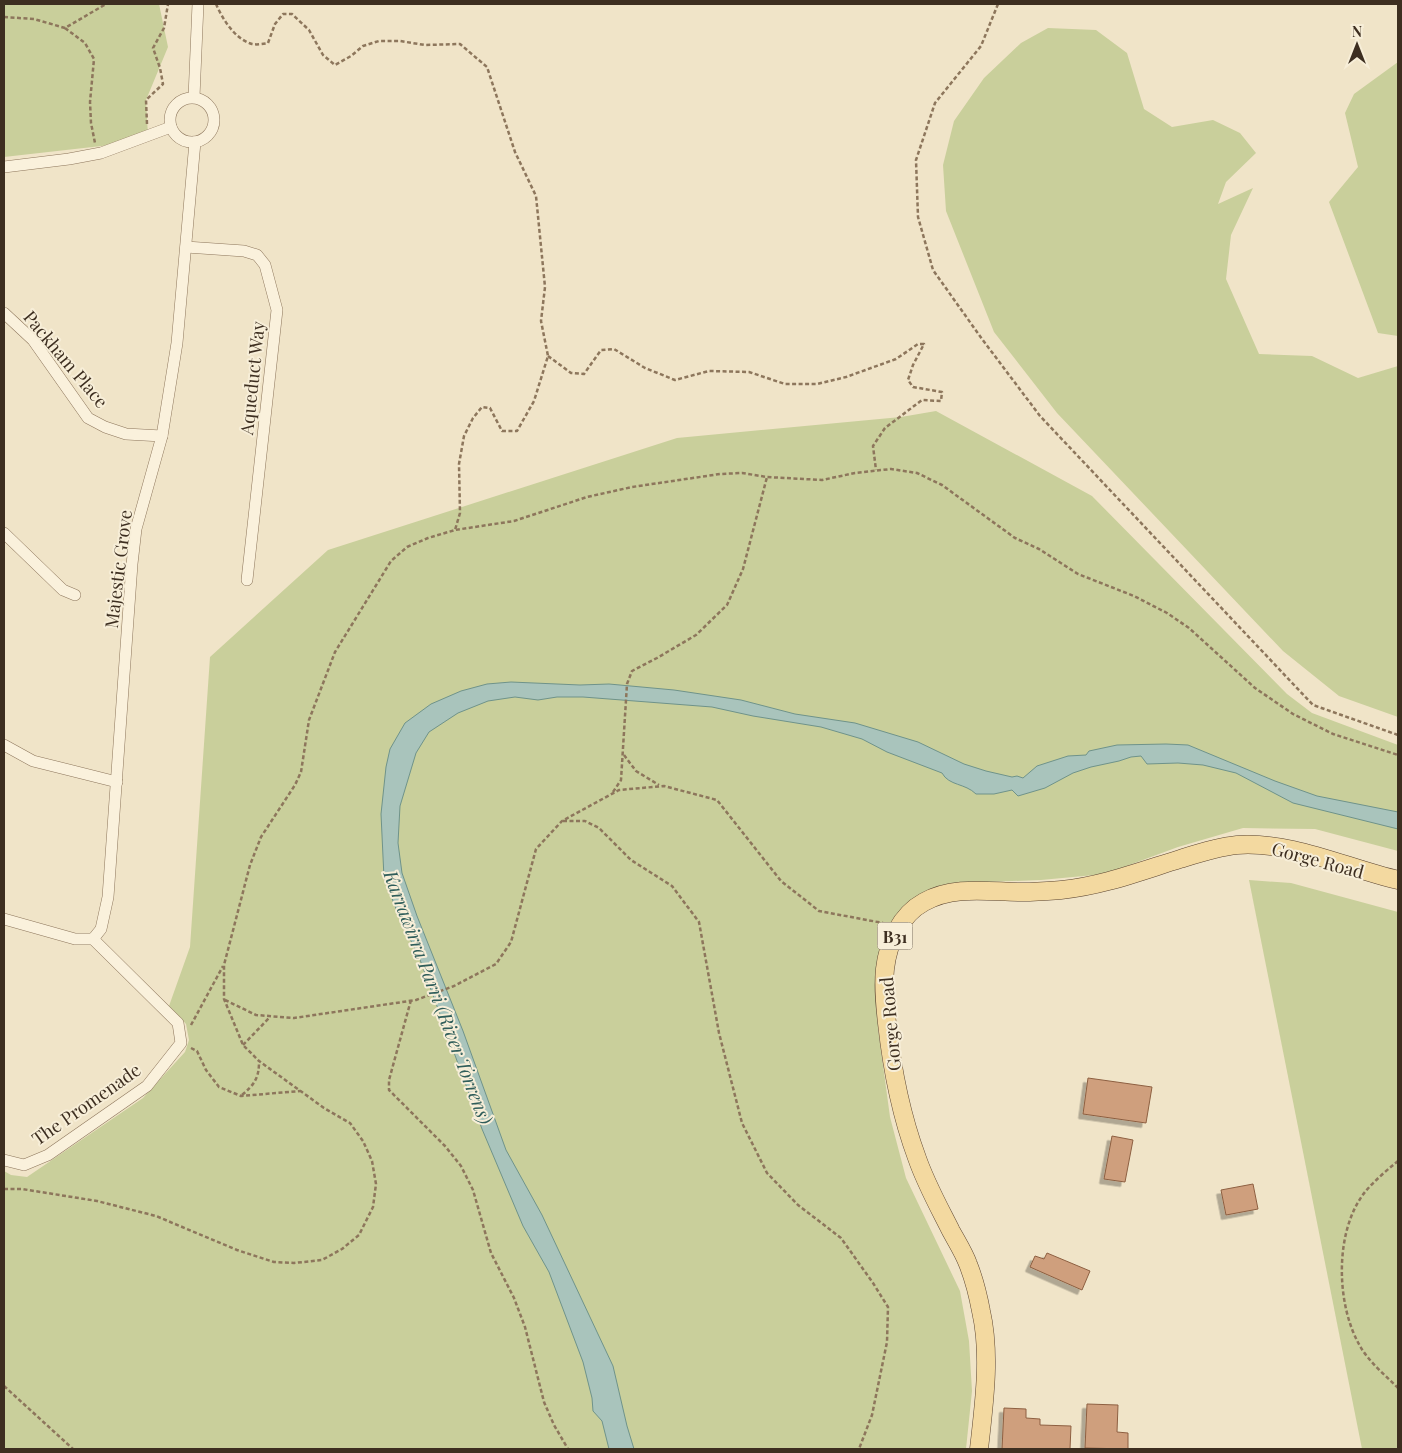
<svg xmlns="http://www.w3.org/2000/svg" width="1402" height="1453" font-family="'Playfair Display',serif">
	<defs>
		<filter id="shadow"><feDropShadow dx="-4.5" dy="4.5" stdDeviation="0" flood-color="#0004"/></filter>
	</defs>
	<rect width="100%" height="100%" fill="#f0e4c8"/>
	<g fill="#c9cf9b">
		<path d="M4 4H159L168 47 146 100 148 136 128 143 4 157Z"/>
		<path d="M1048 28 1096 30 1127 53 1144 109 1172 127 1213 120 1240 133 1256 153 1226 182 1218 204 1253 188 1231 235 1226 279 1259 354 1312 356 1358 378 1398 366V717L1339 696 1283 651 1057 413 994 332 946 211 943 165 954 121 984 78 1021 43Z"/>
		<path d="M1398 62V336L1378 333 1329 202 1358 167 1345 113 1354 94Z"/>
		<path d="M936 411 1092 496 1287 694 1312 713 1398 745V851L1315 829 1243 828 1178 847 1105 874 1041 880 986 882 946 885 912 904 878 967V1028L890 1117 906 1178 960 1291 969 1341 972 1391 966 1449H4V1171L11 1175 27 1177 143 1098 185 1052 189 1040 186 1024 169 1006 190 947 210 657 328 550 677 438 901 417Z"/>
		<path d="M1249 880 1291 883 1398 912V1449H1362Z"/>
	</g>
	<path fill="#a9c4bc" stroke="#6f938a" d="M511 682 580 685 609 684 674 690 741 700 795 714 855 723 918 742 964 764 986 771 1012 777 1017 776 1023 778 1037 766 1068 756 1086 755 1089 751 1117 745 1166 744 1188 745 1275 781 1317 796 1398 812V829L1293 803 1236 773 1203 765 1178 763 1147 764 1141 756 1131 757 1119 761 1091 767 1073 773 1045 788 1018 796 1012 790 994 794H976C965 783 949 786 942 773L887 752 862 739 821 727 753 716 712 707 583 697H557L538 700 515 697 488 701 458 713 429 732 416 753 400 806 398 843 402 873 417 916 463 1031 506 1150 542 1215 613 1366 627 1426 634 1449H609L602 1421 593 1411 592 1398 583 1362 549 1272 523 1226 482 1129 419 957 400 919 384 878 381 814 386 767 390 749 405 723 431 704 461 691 487 684Z"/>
	<g fill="#cf9f7d" stroke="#8d5f41" filter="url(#shadow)">
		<path d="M1088 1078 1152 1087 1146 1123 1083 1114Z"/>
		<path d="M1112 1136 1133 1140 1125 1182 1104 1179Z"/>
		<path d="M1253 1184 1258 1209 1226 1215 1221 1190Z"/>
		<path d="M1047 1253 1090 1271 1082 1290 1030 1267 1035 1256 1044 1259Z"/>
		<path d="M1087 1404 1118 1405 1117 1432 1128 1433V1449L1085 1448Z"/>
		<path d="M1004 1408 1026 1409V1418L1040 1419V1425L1071 1426 1070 1449H1002Z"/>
	</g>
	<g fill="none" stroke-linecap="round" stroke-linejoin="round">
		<g stroke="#8d765c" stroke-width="12">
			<g id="street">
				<path d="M194 97 198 4"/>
				<circle cx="192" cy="120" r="22"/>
				<path d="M4 167 69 159 101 153 171 127"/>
				<path d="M186 247 244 251 257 255 265 265 277 310 247 580"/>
				<path d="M4 313 33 340 88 418 105 427 126 434 162 436"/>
				<path d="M4 533 63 590 75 595"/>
				<path d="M4 745 33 761 117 782"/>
				<path d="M4 919 75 939H93L178 1023 181 1043 147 1086 48 1155 24 1165 4 1160"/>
				<path d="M93 939 101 929 108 897 132 564 136 529 162 436 177 343 195 142"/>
			</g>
		</g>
		<g stroke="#5b4430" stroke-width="19">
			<path id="primary" d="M979 1449C984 1404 991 1355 981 1311 978 1295 974 1279 968 1264 964 1253 957 1242 951 1231 939 1207 926 1184 917 1158 901 1115 892 1069 887 1023 885 1005 883 987 885 969 888 943 900 915 924 902 954 885 990 892 1023 892 1036 892 1048 891 1061 890 1102 886 1141 871 1180 859 1199 853 1217 847 1237 845 1292 841 1346 868 1398 880"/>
		</g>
		<g stroke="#8d765c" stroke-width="2.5" stroke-dasharray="4 2.5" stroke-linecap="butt">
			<path d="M216 4C223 20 235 39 252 44 257 45 263 44 268 43L275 24 283 14H292L309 30 323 55 335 65 351 56 363 46 379 41H400L425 45 460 44 487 67 515 152 536 196 545 287 541 321 548 356 534 401 517 431H502L490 408 482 407 473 418 464 436 459 464 460 513 455 530"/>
			<path d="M998 4 981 46 935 103 916 160 918 217 933 270 982 339 1040 416 1313 705 1398 735"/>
			<path d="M4 17 34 19 65 28 106 4"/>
			<path d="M65 28 85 43 94 59 90 102 91 123 95 143"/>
			<path d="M147 124 146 100 163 84 160 68 153 48 164 28 168 4"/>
			<path d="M548 356 571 373 584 374 601 350 614 349 645 368 675 380 709 371 749 372 785 384H817L846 377 896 359 918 344H924L913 365 908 380 913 387 942 392 941 401 922 400 885 428 873 446 876 470"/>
			<path d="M624 755 636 771 659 785"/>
			<path d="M613 792 621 780 627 684 632 671 657 658 696 635 727 605 743 569 767 477"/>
			<path d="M563 821H585L599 828 631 860 672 886 699 922 719 1033 742 1123 767 1173 798 1205 841 1238 873 1283 888 1307 887 1342 872 1415 859 1449"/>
			<path d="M225 1000 256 1015 294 1018 416 1000 454 986 496 964 511 942 536 849 562 821 619 790 664 786 717 800 781 881 819 911 883 923"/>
			<path d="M411 1000 389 1080V1090L445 1146 461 1166 473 1190 491 1253 514 1298 525 1327 544 1402 554 1425 568 1449"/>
			<path d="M191 1025 223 966"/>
			<path d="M243 1045 270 1017"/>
			<path d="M191 1048 197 1051 206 1070 219 1087 241 1096 300 1091"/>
			<path d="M242 1095C254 1085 259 1078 259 1062"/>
			<path d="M1398 1161C1387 1170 1374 1181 1365 1192 1334 1231 1336 1305 1360 1346 1369 1362 1385 1375 1398 1388"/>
			<path d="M4 1189H22L97 1201 156 1216 237 1250 274 1262 294 1263 322 1260 342 1249 359 1235 373 1207 376 1184 372 1161 363 1141 350 1123 324 1108 259 1061 243 1045 224 999V965L250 865 261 837 295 785 301 772 309 720 335 652 391 561 407 547 428 538 455 530 514 521 587 497 632 487 720 474 742 473 767 477 822 480 855 473 891 469 917 473 942 485 1015 538 1039 549 1078 574 1134 596 1167 613 1189 628 1255 688 1293 714 1333 734 1398 755"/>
			<path d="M4 1386 73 1449"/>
		</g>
		<use href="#street" stroke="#faf1dc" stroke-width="11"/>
		<use href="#primary" stroke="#f3d9a0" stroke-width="18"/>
	</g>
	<g text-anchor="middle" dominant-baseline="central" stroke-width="4" stroke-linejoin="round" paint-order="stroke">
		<rect fill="#f7eed8" stroke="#756857" stroke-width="1" x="877.5" y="922.5" width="35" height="27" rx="4"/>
		<g font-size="16" font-weight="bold" fill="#3d2e20">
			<text x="895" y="936">B31</text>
		</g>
		<g font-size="18" fill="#3d2e20" stroke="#f7eed8">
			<text transform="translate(66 359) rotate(50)">Packham Place</text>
			<text transform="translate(252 378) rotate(-84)">Aqueduct Way</text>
			<text transform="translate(118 569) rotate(-83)">Majestic Grove</text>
			<text transform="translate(1318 860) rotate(15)">Gorge Road</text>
			<text transform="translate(890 1024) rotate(-95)">Gorge Road</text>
			<text transform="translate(86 1104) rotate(-35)">The Promenade</text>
		</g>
		<g font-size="19" font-style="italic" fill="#2f5d5a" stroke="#f7eed8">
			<text transform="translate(439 997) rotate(69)">Karrawirra Parri (River Torrens)</text>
		</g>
	</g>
	<rect width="1402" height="1453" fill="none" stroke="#3d2e20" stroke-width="10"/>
	<g transform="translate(1357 45)" stroke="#f7eed8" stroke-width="4" paint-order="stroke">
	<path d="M0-4L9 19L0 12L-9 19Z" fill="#3d2e20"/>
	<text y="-8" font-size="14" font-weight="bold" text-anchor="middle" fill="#3d2e20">N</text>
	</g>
</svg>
